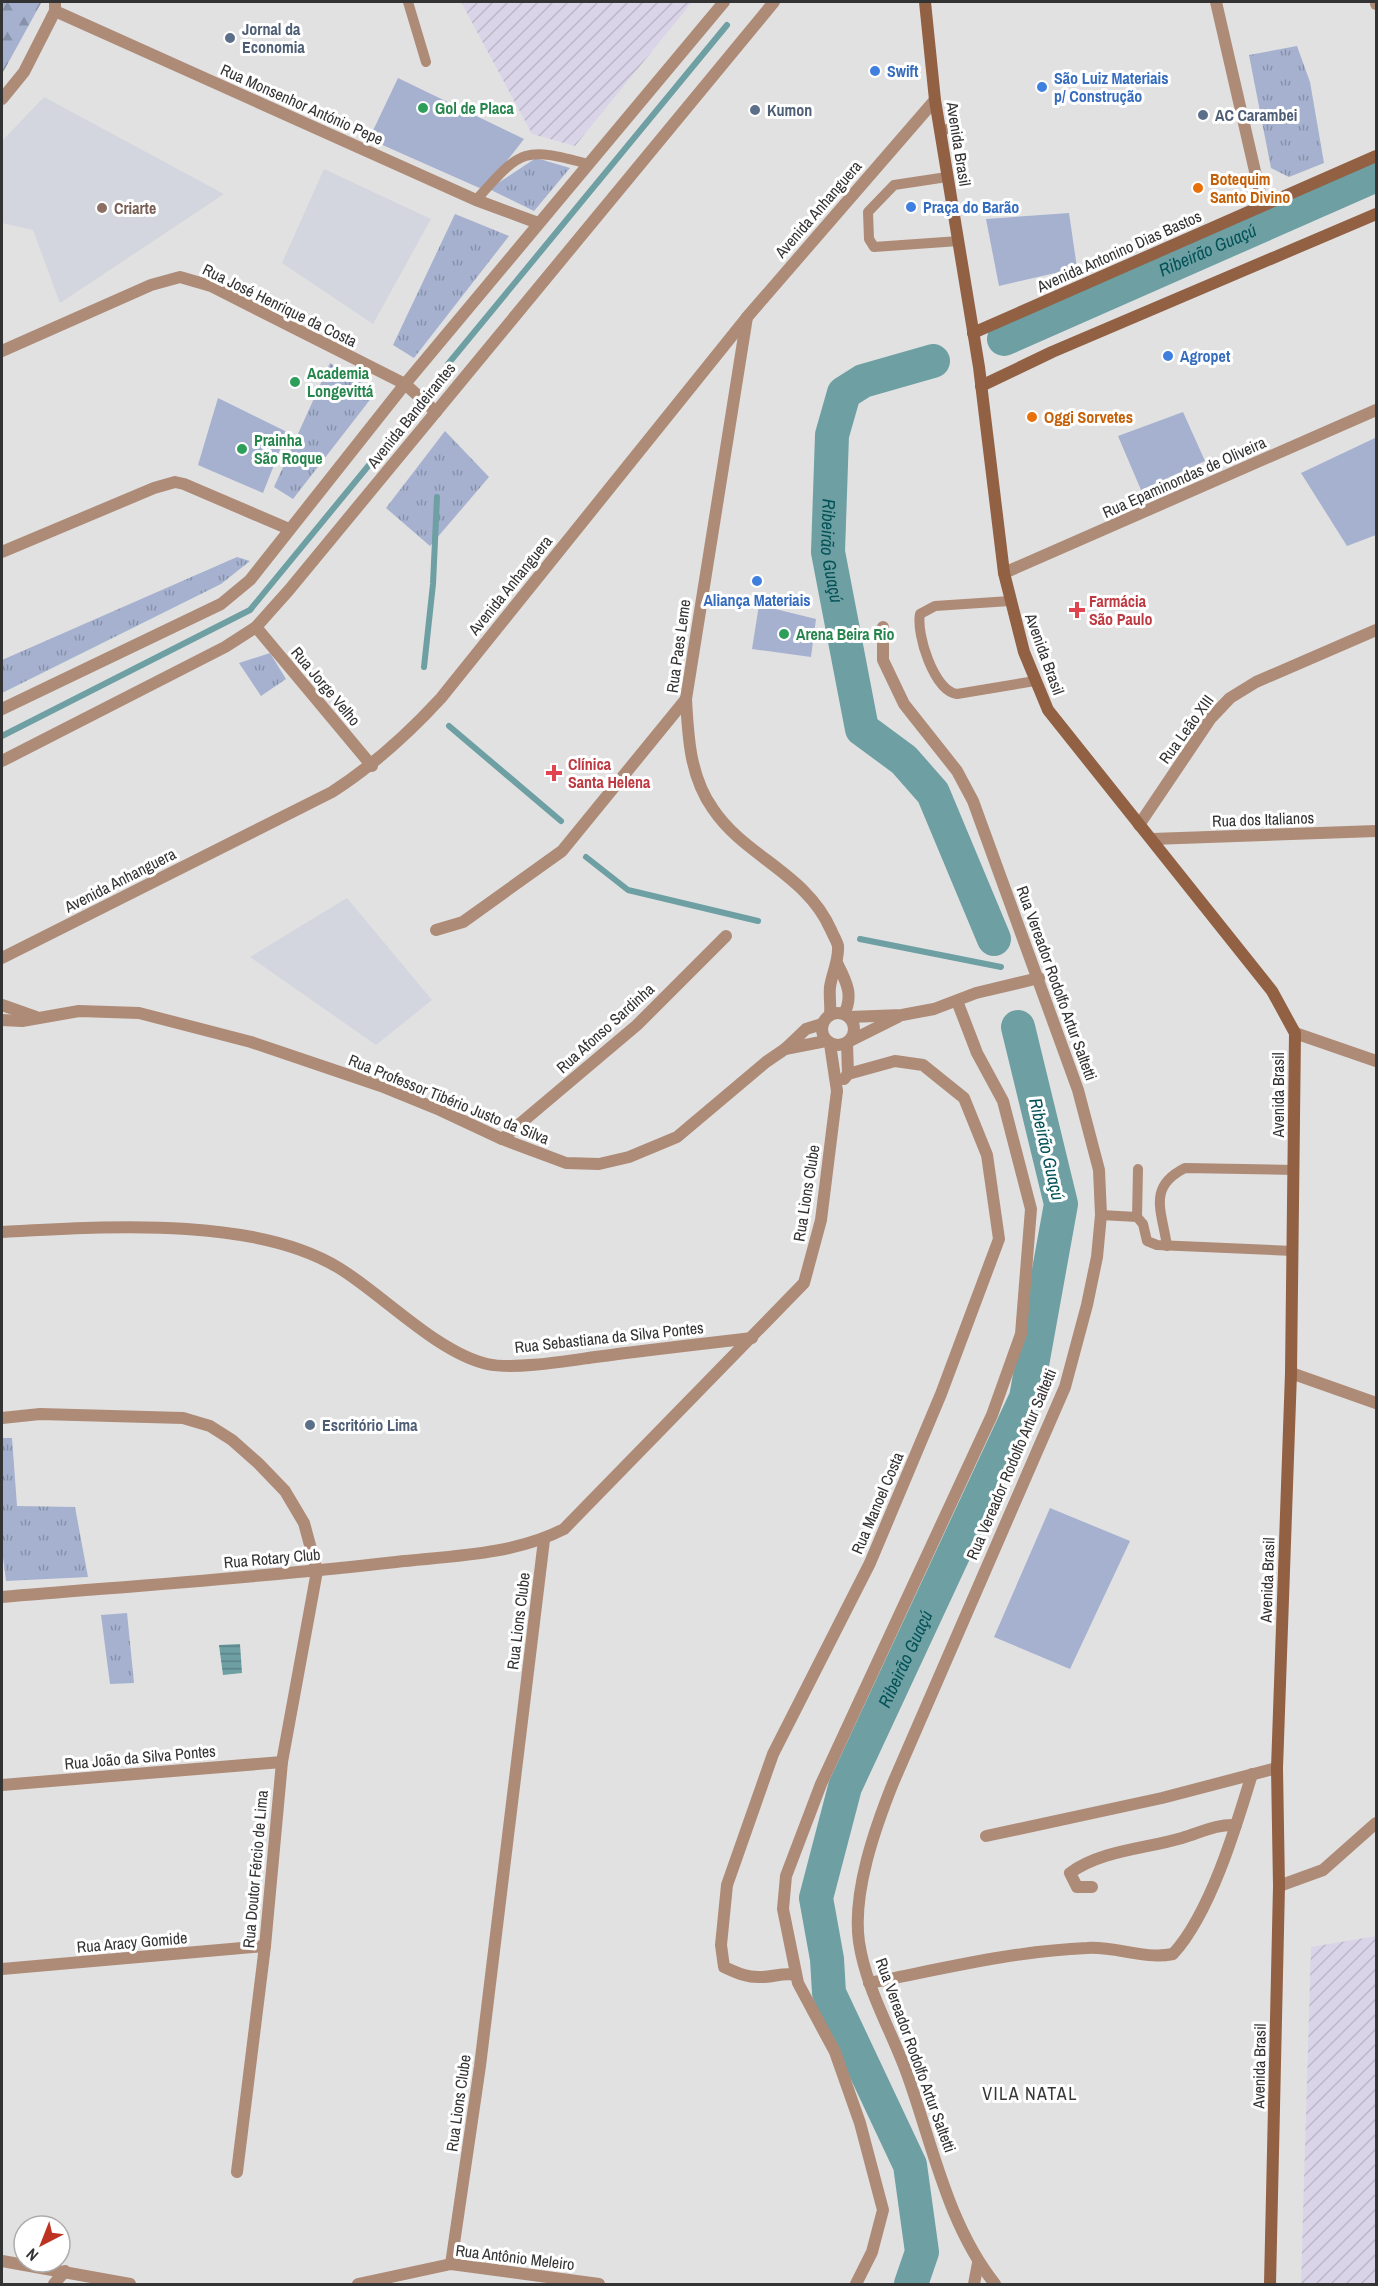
<svg xmlns="http://www.w3.org/2000/svg" width="1378" height="2286" font-family="'Archivo Narrow',sans-serif">
	<defs>
		<pattern id="industrial-furrows" width="10" height="10" patternUnits="userSpaceOnUse" patternTransform="scale(1.5)"><rect width="10" height="10" fill="#dad4e9"/><path d="M-1 1l2-2M0 10L10 0M9 11l2-2" fill="none" stroke="#bcb6c8"/></pattern>
		<pattern id="forest-firs" width="22" height="20" patternUnits="userSpaceOnUse" patternTransform="scale(1.5)"><rect width="22" height="20" fill="#a5b1cf"/><path d="M5 1l3.5 6h-7zM16 11l3.5 6h-7z" fill="#8791a9"/></pattern>
		<pattern id="park-tufts" width="24" height="20" patternUnits="userSpaceOnUse" patternTransform="scale(1.5)"><rect width="24" height="20" fill="#a5b1cf"/><path d="M3 7l-1-3M5 7V3M7 7l1-3M15 17l-1-3M17 17v-4M19 17l1-3" fill="none" stroke="#8791a9"/></pattern>
		<pattern id="water-rules" width="6" height="5" patternUnits="userSpaceOnUse" patternTransform="scale(1.5)"><rect width="6" height="5" fill="#6d9fa3"/><path d="M0 2.5h6" fill="none" stroke="#5a8285"/></pattern>
	</defs>
	<rect width="100%" height="100%" fill="#e1e1e2"/>
	<g fill="url(#industrial-furrows)">
		<path d="M461 2H692L575 146 532 134Z"/>
		<path d="M1376 1936V2284H1301L1311 1947Z"/>
	</g>
	<g fill="#d3d6de">
		<path d="M44 97 224 194 60 303 33 230 2 223V141Z"/>
		<path d="M324 169 431 219 373 324 282 263Z"/>
		<path d="M347 898 432 1000 376 1045 250 957Z"/>
	</g>
	<g fill="#a5b1cf">
		<path d="M398 78 524 139 484 190 369 139Z"/>
		<path d="M1069 213 1077 268 999 286 986 219Z"/>
		<path d="M218 398 287 432 263 493 198 465Z"/>
		<path d="M1183 412 1205 461 1141 490 1118 436Z"/>
		<path d="M1375 438 1376 535 1347 546 1301 473Z"/>
		<path d="M759 605 816 619 811 657 752 649Z"/>
		<path d="M1050 1508 1130 1541 1070 1669 994 1637Z"/>
	</g>
	<path fill="url(#forest-firs)" d="M2 2 41 3 2 74Z"/>
	<g fill="url(#park-tufts)">
		<path d="M1297 46 1310 82 1324 163 1289 177 1271 168 1249 55Z"/>
		<path d="M536 158 570 168 534 211 489 189Z"/>
		<path d="M455 214 509 236 414 358 393 345Z"/>
		<path d="M330 363 376 392 293 499 274 487Z"/>
		<path d="M445 431 489 477 430 546 386 508Z"/>
		<path d="M237 557 250 561 221 584 2 693V660Z"/>
		<path d="M270 653 286 679 261 696 239 663Z"/>
		<path d="M2 1438H12L17 1506 75 1507 88 1577 6 1581 2 1549Z"/>
		<path d="M127 1613 134 1683 110 1684 101 1615Z"/>
	</g>
	<path fill="url(#water-rules)" d="M240 1644 242 1673 223 1675 219 1645Z"/>
	<g fill="none" stroke-linecap="round" stroke-linejoin="round">
		<g stroke="#6d9fa3" stroke-width="6">
			<path d="M448 364 727 25"/>
			<path d="M424 667 433 584 437 497"/>
			<path d="M449 726 561 821"/>
			<path d="M2 736 250 610 406 420"/>
			<path d="M586 857 628 890 758 921"/>
			<path d="M860 939 1001 967"/>
		</g>
		<g stroke="#6d9fa3" stroke-width="34">
			<path id="s1" d="M1004 339 1376 175"/>
			<path id="s2" d="M933 361 863 381 844 393 832 435 828 552 862 729 904 760 933 793 994 939"/>
			<path id="s3" d="M911 2284 922 2252 910 2165 829 1993 827 1959 816 1898 845 1787 1026 1398 1061 1204 1018 1027"/>
		</g>
		<g stroke="#ae8b77" stroke-width="10">
			<path d="M408 2 426 62"/>
			<path d="M940 130 956 128"/>
			<path d="M947 177 894 185 868 212 869 239 874 247 959 241"/>
			<path d="M476 200C521 150 522 146 588 164"/>
			<path d="M1010 601 935 606 920 614C916 634 934 691 957 694L1035 681"/>
			<path d="M1101 1215 1137 1217 1143 1224 1147 1241 1157 1245 1293 1251"/>
			<path d="M1137 1217 1138 1169"/>
			<path d="M1167 1246C1162 1211 1147 1187 1185 1168L1294 1170"/>
		</g>
		<g stroke="#ae8b77" stroke-width="12">
			<path d="M1216 2 1263 206"/>
			<path d="M1376 2V4"/>
			<path d="M55 11 476 200 538 223"/>
			<path d="M2 99 24 72 55 11V2"/>
			<path d="M747 317 686 699C688 737 690 777 713 809 745 857 806 873 831 930 833 935 837 941 838 946 839 961 832 973 830 987 829 996 831 1006 830 1015"/>
			<path d="M2 351 151 285 180 277 211 286 405 384 436 412"/>
			<path d="M2 552 154 488 175 482 184 484 289 529"/>
			<path d="M1004 573 1376 410"/>
			<path d="M256 627 372 766"/>
			<path d="M883 627V660L904 704 957 771 973 801 1078 1090 1099 1170 1101 1215 1097 1257 1087 1305 1065 1387 893 1783C875 1828 852 1893 859 1942 866 1988 890 2028 906 2071 932 2142 947 2224 995 2284"/>
			<path d="M1139 825 1211 718 1230 698 1256 682 1376 630"/>
			<path d="M1152 839 1376 831"/>
			<path d="M436 930 463 922 562 851 686 699"/>
			<path d="M2 958 332 792C374 765 407 735 441 698L748 316 935 100"/>
			<path d="M837 963C846 981 854 995 844 1014"/>
			<path d="M2 1005 36 1017"/>
			<circle cx="838" cy="1029" r="16"/>
			<path d="M849 1017 902 1015 934 1009 976 993 1039 978"/>
			<path d="M2 1020 22 1021 79 1011 139 1013 251 1042 381 1086 440 1110 502 1139 566 1163 599 1164 629 1157 677 1137 766 1062 785 1049 806 1029 822 1024"/>
			<path d="M1295 1033 1376 1061"/>
			<path d="M850 1041 898 1017"/>
			<path d="M785 1049 826 1041"/>
			<path d="M844 1079 848 1074 847 1043"/>
			<path d="M502 1139 637 1025 726 936"/>
			<path d="M2 1232C100 1227 253 1215 339 1268 383 1295 438 1353 487 1364 514 1370 567 1361 595 1357 647 1350 700 1344 752 1338"/>
			<path d="M1291 1373 1376 1403"/>
			<path d="M2 1418 40 1414 183 1418 210 1426 232 1440 258 1463 285 1491 304 1523 317 1571 282 1762 265 1946 237 2172"/>
			<path d="M2 1597C133 1586 265 1577 396 1562 451 1556 514 1555 564 1529L804 1283 821 1220 837 1091 830 1044"/>
			<path d="M2 1785 282 1762"/>
			<path d="M986 1836 1162 1798 1277 1768"/>
			<path d="M1279 1886 1323 1870 1376 1823"/>
			<path d="M1092 1887H1077L1070 1873C1102 1850 1145 1849 1182 1838 1202 1832 1216 1824 1236 1825"/>
			<path d="M2 1969 265 1946"/>
			<path d="M796 1975C784 1972 774 1977 762 1977 747 1978 737 1973 724 1967L721 1945 727 1885 773 1754 870 1563 941 1394 999 1239 987 1155 964 1098 923 1065 895 1061 848 1074"/>
			<path d="M869 1983C941 1969 1013 1951 1087 1948 1116 1946 1144 1960 1173 1954 1210 1914 1236 1827 1252 1774"/>
			<path d="M2 2261 130 2284"/>
			<path d="M451 2264 480 2066 544 1540"/>
			<path d="M54 2284 65 2271"/>
			<path d="M358 2284 451 2264 599 2284"/>
			<path d="M856 2284 872 2252 883 2210 860 2123 835 2052 798 1983 783 1909 786 1876 821 1784 992 1415 1021 1334 1031 1209 1003 1101 977 1053 957 1001"/>
			<path d="M974 2284 978 2263"/>
		</g>
		<g stroke="#ae8b77" stroke-width="12">
			<path d="M2 709 221 604 250 580 405 384 724 2"/>
			<path d="M2 761 225 647 256 627 289 590 774 2"/>
		</g>
		<g stroke="#926043" stroke-width="12">
			<path d="M925 2 935 100 979 367 1004 573 1024 652 1048 710 1272 991 1295 1033 1291 1373 1277 1768 1279 1886 1270 2284"/>
			<path d="M973 333 1376 156"/>
			<path d="M981 386 1052 352 1376 214"/>
		</g>
	</g>
	<g fill="#5c6f8a" stroke="#fff" stroke-width="2">
		<circle cx="230" cy="38" r="6"/>
		<circle cx="755" cy="110" r="6"/>
		<circle cx="1203" cy="115" r="6"/>
		<circle cx="310" cy="1425" r="6"/>
	</g>
	<g fill="#3f7fe0" stroke="#fff" stroke-width="2">
		<circle cx="875" cy="71" r="6"/>
		<circle cx="1042" cy="87" r="6"/>
		<circle cx="911" cy="207" r="6"/>
		<circle cx="1168" cy="356" r="6"/>
		<circle cx="757" cy="581" r="6"/>
	</g>
	<g fill="#2e9e5b" stroke="#fff" stroke-width="2">
		<circle cx="423" cy="108" r="6"/>
		<circle cx="295" cy="382" r="6"/>
		<circle cx="242" cy="449" r="6"/>
		<circle cx="784" cy="634" r="6"/>
	</g>
	<g fill="#e8710a" stroke="#fff" stroke-width="2">
		<circle cx="1198" cy="188" r="6"/>
		<circle cx="1032" cy="417" r="6"/>
	</g>
	<circle fill="#8d6e63" stroke="#fff" stroke-width="2" cx="102" cy="208" r="6"/>
	<g fill="#e0444e" stroke="#fff" stroke-width="2">
		<path d="M1074 601h6v6h6v6h-6v6h-6v-6h-6v-6h6z"/>
		<path d="M551 764h6v6h6v6h-6v6h-6v-6h-6v-6h6z"/>
	</g>
	<g text-anchor="middle" dominant-baseline="central" stroke-width="6" stroke-linejoin="round" paint-order="stroke">
		<g font-size="16" font-weight="bold" fill="#4e5e75" stroke="#fff" text-anchor="start">
			<text x="242" y="29">Jornal da<tspan x="242" dy="18">Economia</tspan></text>
			<text x="767" y="110">Kumon</text>
			<text x="1215" y="115">AC Carambei</text>
			<text x="322" y="1425">Escritório Lima</text>
		</g>
		<g font-size="16" font-weight="bold" fill="#366cbe" stroke="#fff" text-anchor="start">
			<text x="887" y="71">Swift</text>
			<text x="1054" y="78">São Luiz Materiais<tspan x="1054" dy="18">p/ Construção</tspan></text>
			<text x="923" y="207">Praça do Barão</text>
			<text x="1180" y="356">Agropet</text>
			<text x="757" y="600" text-anchor="middle">Aliança Materiais</text>
		</g>
		<g font-size="16" fill="#333" stroke="#fff">
			<text transform="translate(302 104) rotate(24)">Rua Monsenhor António Pepe</text>
			<text transform="translate(959 144) rotate(81)">Avenida Brasil</text>
			<text transform="translate(818 209) rotate(-49)">Avenida Anhanguera</text>
			<text transform="translate(1119 251) rotate(-24)">Avenida Antonino Dias Bastos</text>
			<text transform="translate(280 305) rotate(26)">Rua José Henrique da Costa</text>
			<text transform="translate(411 415) rotate(-51)">Avenida Bandeirantes</text>
			<text transform="translate(1184 477) rotate(-24)">Rua Epaminondas de Oliveira</text>
			<text transform="translate(510 585) rotate(-51)">Avenida Anhanguera</text>
			<text transform="translate(678 646) rotate(-82)">Rua Paes Leme</text>
			<text transform="translate(1045 654) rotate(70)">Avenida Brasil</text>
			<text transform="translate(326 686) rotate(50)">Rua Jorge Velho</text>
			<text transform="translate(1186 729) rotate(-54)">Rua Leão XIII</text>
			<text transform="translate(1263 819) rotate(-2)">Rua dos Italianos</text>
			<text transform="translate(120 880) rotate(-27)">Avenida Anhanguera</text>
			<text transform="translate(1057 983) rotate(70)">Rua Vereador Rodolfo Artur Saltetti</text>
			<text transform="translate(605 1028) rotate(-42)">Rua Afonso Sardinha</text>
			<text transform="translate(1278 1095) rotate(-90)">Avenida Brasil</text>
			<text transform="translate(449 1099) rotate(22)">Rua Professor Tibério Justo da Silva</text>
			<text transform="translate(806 1193) rotate(-81)">Rua Lions Clube</text>
			<text transform="translate(609 1337) rotate(-6)">Rua Sebastiana da Silva Pontes</text>
			<text transform="translate(1011 1464) rotate(-67)">Rua Vereador Rodolfo Artur Saltetti</text>
			<text transform="translate(877 1503) rotate(-67)">Rua Manoel Costa</text>
			<text transform="translate(272 1558) rotate(-5)">Rua Rotary Club</text>
			<text transform="translate(1267 1580) rotate(-88)">Avenida Brasil</text>
			<text transform="translate(518 1621) rotate(-83)">Rua Lions Clube</text>
			<text transform="translate(140 1757) rotate(-5)">Rua João da Silva Pontes</text>
			<text transform="translate(255 1869) rotate(-85)">Rua Doutor Fércio de Lima</text>
			<text transform="translate(132 1942) rotate(-5)">Rua Aracy Gomide</text>
			<text transform="translate(916 2055) rotate(70)">Rua Vereador Rodolfo Artur Saltetti</text>
			<text transform="translate(1259 2066) rotate(-89)">Avenida Brasil</text>
			<text transform="translate(458 2103) rotate(-82)">Rua Lions Clube</text>
			<text transform="translate(515 2257) rotate(7)">Rua Antônio Meleiro</text>
		</g>
		<g font-size="16" font-weight="bold" fill="#27864d" stroke="#fff" text-anchor="start">
			<text x="435" y="108">Gol de Placa</text>
			<text x="307" y="373">Academia<tspan x="307" dy="18">Longevittá</tspan></text>
			<text x="254" y="440">Prainha<tspan x="254" dy="18">São Roque</tspan></text>
			<text x="796" y="634">Arena Beira Rio</text>
		</g>
		<g font-size="16" font-weight="bold" fill="#c56008" stroke="#fff" text-anchor="start">
			<text x="1210" y="179">Botequim<tspan x="1210" dy="18">Santo Divino</tspan></text>
			<text x="1044" y="417">Oggi Sorvetes</text>
		</g>
		<g font-size="16" font-weight="bold" fill="#785e54" stroke="#fff" text-anchor="start">
			<text x="114" y="208">Criarte</text>
		</g>
		<g font-size="16" font-weight="bold" fill="#be3a42" stroke="#fff" text-anchor="start">
			<text x="1089" y="601">Farmácia<tspan x="1089" dy="18">São Paulo</tspan></text>
			<text x="568" y="764">Clínica<tspan x="568" dy="18">Santa Helena</tspan></text>
		</g>
		<g font-size="18" font-style="italic" fill="#035257" stroke="#fff">
			<text stroke="none"><textPath href="#s1" startOffset="222">Ribeirão Guaçú</textPath></text>
			<text stroke="none"><textPath href="#s2" startOffset="255">Ribeirão Guaçú</textPath></text>
			<text transform="translate(1047 1149) rotate(77)">Ribeirão Guaçú</text>
			<text stroke="none"><textPath href="#s3" startOffset="664">Ribeirão Guaçú</textPath></text>
		</g>
		<g font-size="18" letter-spacing="1.5" fill="#373738" stroke="#fff">
			<text x="1030" y="2093">VILA NATAL</text>
		</g>
	</g>
	<rect width="1378" height="2286" fill="none" stroke="#333333" stroke-width="6"/>
	<g transform="translate(42 2244) rotate(222)"><circle r="28" fill="#ffffff" stroke="#adadad" stroke-width="1.5"/>
	<path d="M0-4.5L10 22L0 15L-10 22Z" fill="#be3222"/>
	<text y="-9" font-size="16" font-weight="bold" text-anchor="middle" fill="#333333">N</text>
	</g>
</svg>
